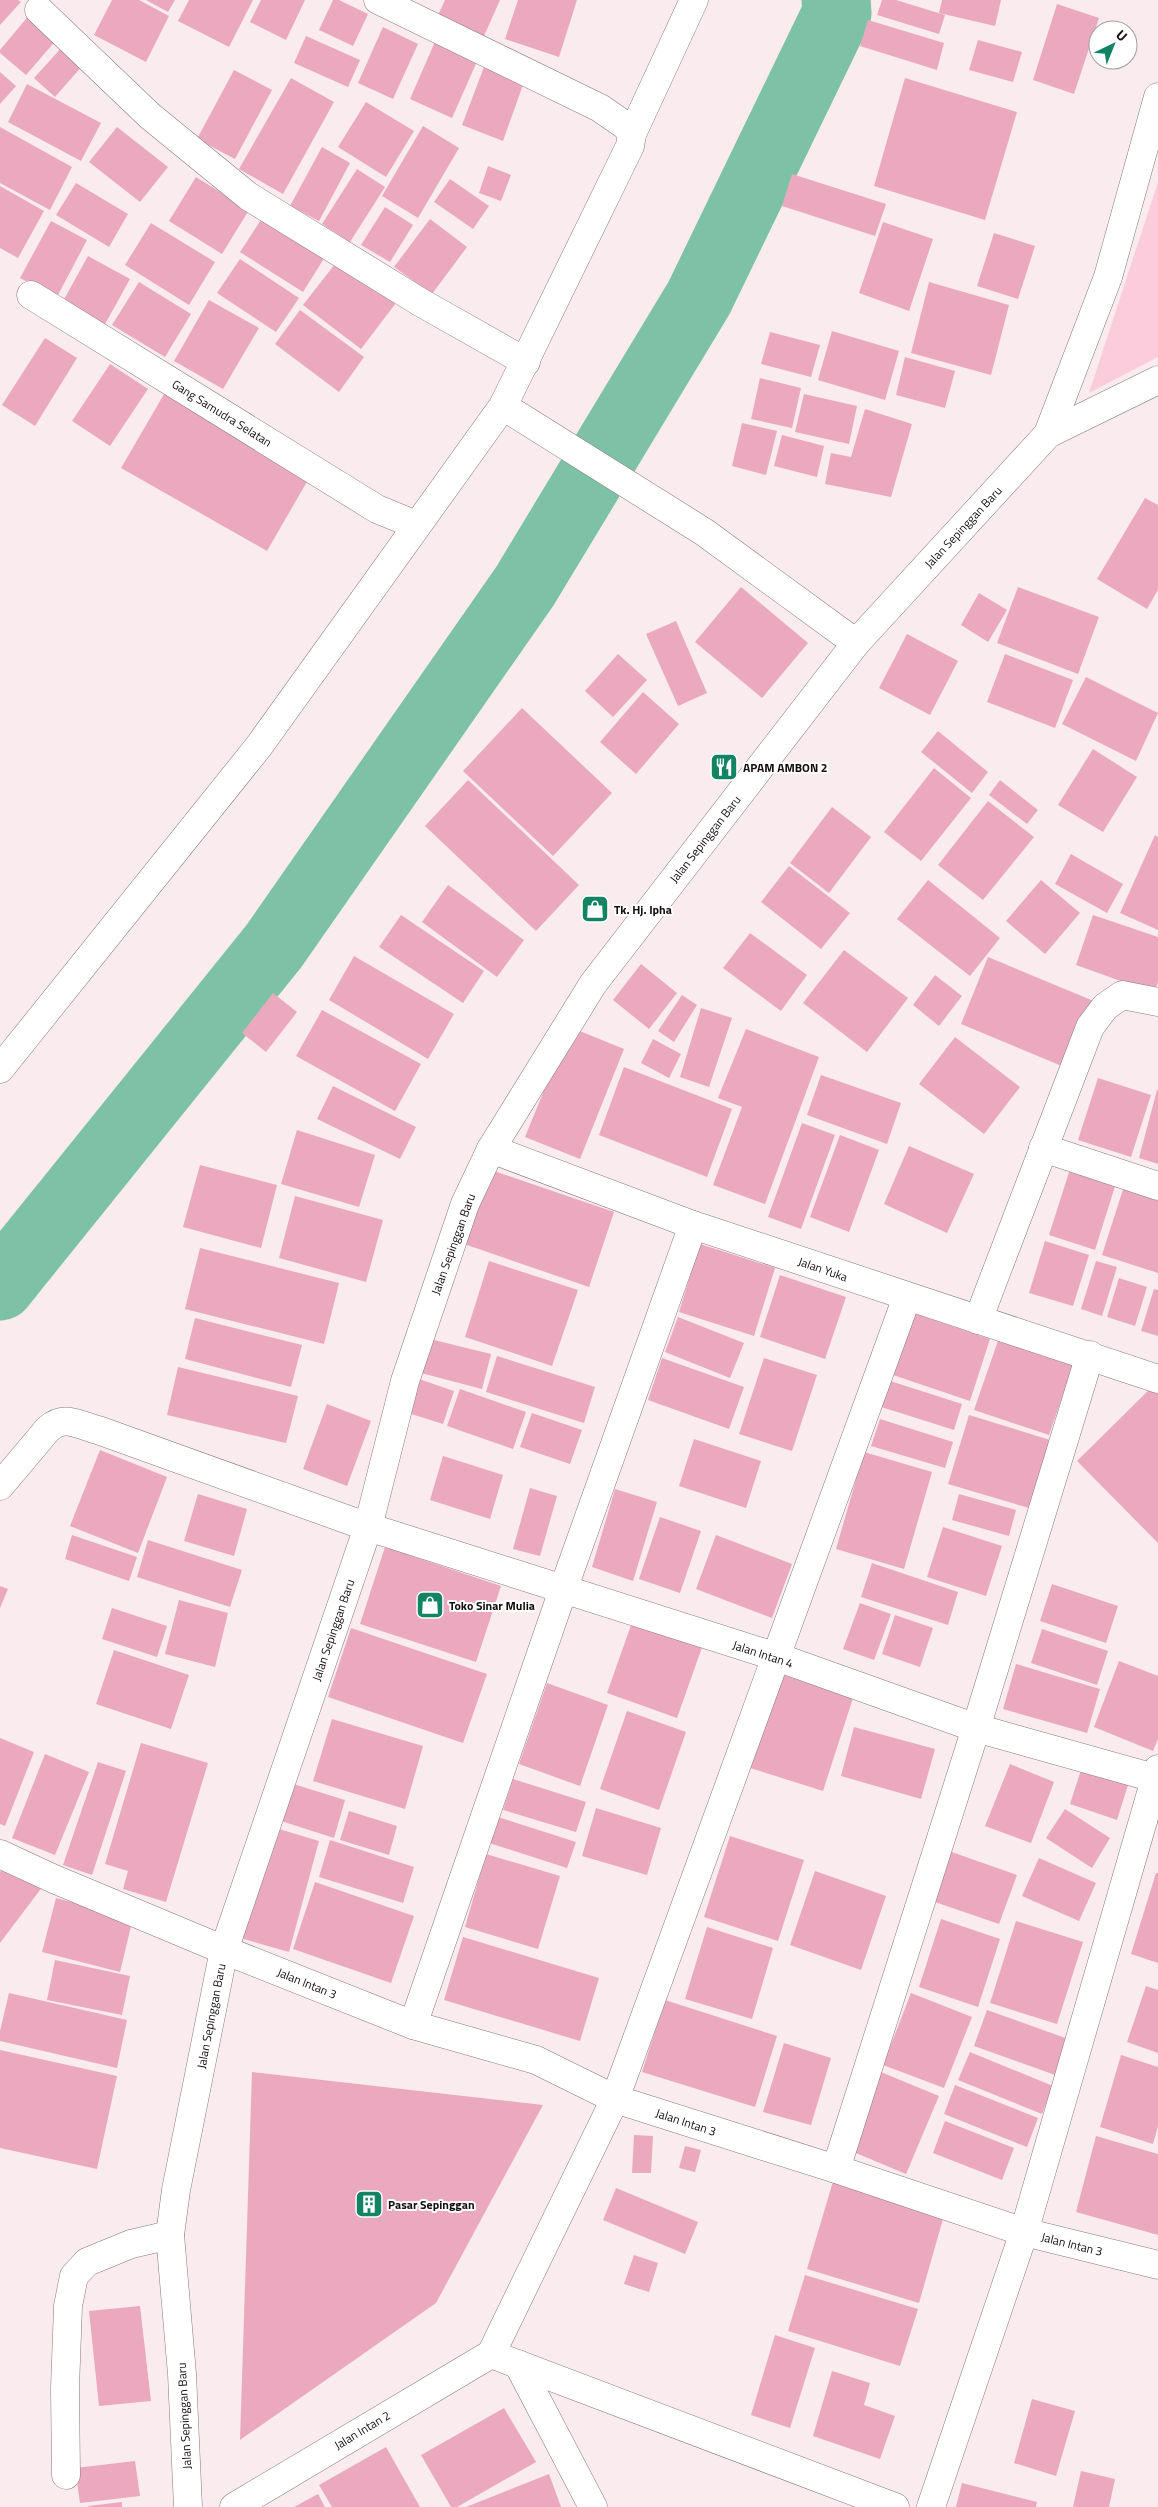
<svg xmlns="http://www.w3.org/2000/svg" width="1158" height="2507" font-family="'Titillium Web',sans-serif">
	<rect width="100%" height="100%" fill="#faebef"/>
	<path fill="#fbcddc" d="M1158 182V357L1089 393Z"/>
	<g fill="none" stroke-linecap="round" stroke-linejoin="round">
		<path stroke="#7dc2a6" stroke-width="69" d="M0 1286 274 946 525 586 699 298 837 13 836 0"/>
	</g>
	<g fill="#eba9bf">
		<path d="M0 0H18L21 2 0 25Z"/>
		<path d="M112 0H139L169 16 146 62 94 35Z"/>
		<path d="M146 0H175L168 12Z"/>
		<path d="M189 0H253L229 47 178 21Z"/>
		<path d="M261 0H305L286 40 250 22Z"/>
		<path d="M333 0H339L368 14 353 46 319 30Z"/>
		<path d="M445 0H500L484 36 438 15Z"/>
		<path d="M518 0H577L559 57 505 39Z"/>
		<path d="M882 0H896L945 15 939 34 877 15Z"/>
		<path d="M942 0H1001L995 26 939 13Z"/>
		<path d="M1057 4 1099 18 1074 94 1033 80Z"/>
		<path d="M30 14 58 38 26 75 0 53V50Z"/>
		<path d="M868 20 944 43 937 70 860 46Z"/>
		<path d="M383 27 418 44 393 99 358 83Z"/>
		<path d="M306 36 360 60 348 87 294 63Z"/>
		<path d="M437 37 479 57 452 118 410 99Z"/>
		<path d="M978 40 1022 52 1013 82 969 70Z"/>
		<path d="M63 46 83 65 55 97 34 78Z"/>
		<path d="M484 67 524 82 503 141 462 125Z"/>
		<path d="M234 70 272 90 235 159 197 139Z"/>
		<path d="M0 72 16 86 0 104Z"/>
		<path d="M291 78 334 102 283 194 239 169Z"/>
		<path d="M905 78 1017 112 985 220 874 186Z"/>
		<path d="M27 84 101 123 81 161 8 122Z"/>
		<path d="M366 102 414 131 386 177 338 147Z"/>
		<path d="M423 126 459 148 418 218 382 196Z"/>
		<path d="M0 127 72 167 50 210 0 183Z"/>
		<path d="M117 127 168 167 140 202 89 162Z"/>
		<path d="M322 147 350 163 319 221 290 206Z"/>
		<path d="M488 166 511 175 501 201 479 193Z"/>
		<path d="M357 169 385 187 350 242 322 224Z"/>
		<path d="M792 174 886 204 875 236 782 206Z"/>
		<path d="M196 177 249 210 222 254 169 221Z"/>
		<path d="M450 179 489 206 473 229 434 202Z"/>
		<path d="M76 183 128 214 109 247 56 215Z"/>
		<path d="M0 186 44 211 18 258 0 248Z"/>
		<path d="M385 207 413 225 390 262 361 245Z"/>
		<path d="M268 209 330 249 303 292 240 252Z"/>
		<path d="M430 219 467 247 432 294 394 267Z"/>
		<path d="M51 221 87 240 57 297 20 278Z"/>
		<path d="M883 222 933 239 909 311 859 293Z"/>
		<path d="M151 223 215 262 189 305 125 265Z"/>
		<path d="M994 233 1035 246 1018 299 977 286Z"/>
		<path d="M342 255 399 299 361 349 303 305Z"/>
		<path d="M88 256 130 279 104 326 62 303Z"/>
		<path d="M240 259 299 298 276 332 217 293Z"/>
		<path d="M139 282 191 314 165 357 112 325Z"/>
		<path d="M929 282 1009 305 991 375 911 353Z"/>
		<path d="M209 300 259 328 223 389 174 361Z"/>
		<path d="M300 310 364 357 339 392 275 344Z"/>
		<path d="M832 331 899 351 885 400 818 380Z"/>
		<path d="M770 332 820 345 811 377 761 364Z"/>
		<path d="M45 338 77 358 35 426 2 405Z"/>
		<path d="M905 357 955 371 945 408 896 395Z"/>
		<path d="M110 364 148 389 110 446 72 421Z"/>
		<path d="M760 378 801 388 792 428 751 419Z"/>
		<path d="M167 389 312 473 267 551 121 468Z"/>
		<path d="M804 394 857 406 849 444 795 432Z"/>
		<path d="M865 409 912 424 891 497 825 484 831 453 851 457Z"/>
		<path d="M742 423 777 431 766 475 732 466Z"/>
		<path d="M782 435 824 446 817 477 774 466Z"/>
		<path d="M1145 498 1158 505V590L1147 609 1097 579Z"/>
		<path d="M741 587 808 643 762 698 695 642Z"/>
		<path d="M1018 587 1099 617 1078 674 997 643Z"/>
		<path d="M979 593 1007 610 988 642 961 625Z"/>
		<path d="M676 621 707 693 678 706 646 634Z"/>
		<path d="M907 634 958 661 930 715 879 688Z"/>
		<path d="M618 654 647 680 613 717 585 691Z"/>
		<path d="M1005 654 1073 680 1055 728 987 702Z"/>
		<path d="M1086 677 1158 713 1136 761 1062 724Z"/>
		<path d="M643 692 679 724 636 774 600 742Z"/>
		<path d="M522 708 612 793 553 856 463 771Z"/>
		<path d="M938 731 988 772 972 793 921 752Z"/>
		<path d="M1093 749 1137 777 1103 832 1058 805Z"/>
		<path d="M934 768 971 798 921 861 884 832Z"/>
		<path d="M468 780 579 885 536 931 425 826Z"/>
		<path d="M1000 780 1038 810 1027 824 989 795Z"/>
		<path d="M988 801 1034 837 983 900 938 865Z"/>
		<path d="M832 807 871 837 829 893 790 863Z"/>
		<path d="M1155 835 1158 837V930L1120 913Z"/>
		<path d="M1071 854 1123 884 1107 913 1055 884Z"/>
		<path d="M789 866 850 913 821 949 761 902Z"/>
		<path d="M928 880 1000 938 970 976 897 919Z"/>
		<path d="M1041 880 1080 913 1045 954 1006 921Z"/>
		<path d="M448 885 524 940 497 977 422 922Z"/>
		<path d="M401 915 484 971 463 1003 379 947Z"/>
		<path d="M1093 915 1158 937V982L1154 993 1076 965Z"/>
		<path d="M750 933 807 975 781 1011 723 968Z"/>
		<path d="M844 950 908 998 867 1052 803 1003Z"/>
		<path d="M354 956 454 1014 428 1059 329 1000Z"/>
		<path d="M988 957 1096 1002 1069 1069 961 1024Z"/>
		<path d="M641 964 677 993 649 1029 613 1000Z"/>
		<path d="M935 975 962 996 939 1026 913 1005Z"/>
		<path d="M273 993 297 1012 266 1052 242 1033Z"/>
		<path d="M682 995 697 1005 674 1042 658 1031Z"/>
		<path d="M701 1008 732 1018 709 1087 680 1077Z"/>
		<path d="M322 1010 421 1064 395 1111 296 1056Z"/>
		<path d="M570 1027 624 1049 580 1159 525 1137Z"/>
		<path d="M746 1029 819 1057 765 1204 713 1185 742 1107 718 1098Z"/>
		<path d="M955 1037 1020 1087 984 1134 919 1084Z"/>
		<path d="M653 1039 681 1054 669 1078 641 1063Z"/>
		<path d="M624 1067 732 1109 707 1177 599 1135Z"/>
		<path d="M821 1075 901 1103 887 1144 807 1115Z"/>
		<path d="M1098 1078 1151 1095 1131 1157 1078 1140Z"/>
		<path d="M333 1086 416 1127 400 1159 317 1119Z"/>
		<path d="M1157 1090H1158V1164L1139 1158Z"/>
		<path d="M802 1123 835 1135 801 1229 768 1217Z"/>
		<path d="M297 1130 375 1155 359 1207 281 1184Z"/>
		<path d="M840 1135 879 1150 849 1232 810 1217Z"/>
		<path d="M909 1146 974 1174 947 1233 884 1204Z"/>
		<path d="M200 1165 277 1185 261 1248 183 1227Z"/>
		<path d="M485 1168 614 1212 589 1287 461 1243Z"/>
		<path d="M1070 1169 1116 1183 1095 1250 1049 1235Z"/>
		<path d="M1126 1180 1158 1191V1273L1102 1255Z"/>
		<path d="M295 1196 383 1220 366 1282 279 1258Z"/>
		<path d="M1045 1241 1089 1255 1073 1306 1029 1293Z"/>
		<path d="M700 1244 775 1268 754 1336 679 1312Z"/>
		<path d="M200 1248 339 1283 324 1344 185 1309Z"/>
		<path d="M489 1261 578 1290 552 1366 465 1337Z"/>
		<path d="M1096 1261 1117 1267 1102 1316 1081 1309Z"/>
		<path d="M780 1275 846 1297 825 1359 760 1337Z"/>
		<path d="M1119 1278 1147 1287 1135 1326 1107 1317Z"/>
		<path d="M1154 1289 1158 1290V1336L1141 1331Z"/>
		<path d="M913 1313 990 1339 970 1401 893 1375Z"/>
		<path d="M678 1317 744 1343 730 1378 665 1352Z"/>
		<path d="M195 1318 302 1345 291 1387 185 1359Z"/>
		<path d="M1001 1332 1076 1357 1049 1435 974 1410Z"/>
		<path d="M430 1339 491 1354 482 1389 421 1373Z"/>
		<path d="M497 1356 595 1387 584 1423 486 1392Z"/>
		<path d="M662 1358 744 1387 729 1429 648 1400Z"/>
		<path d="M764 1358 817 1375 792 1451 739 1434Z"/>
		<path d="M178 1367 298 1396 286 1443 167 1415Z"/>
		<path d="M416 1378 454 1391 443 1424 405 1412Z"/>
		<path d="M884 1379 962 1404 954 1430 875 1405Z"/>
		<path d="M1154 1385 1158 1389V1543L1077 1461Z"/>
		<path d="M460 1389 526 1412 513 1449 447 1426Z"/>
		<path d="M327 1404 371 1421 347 1486 303 1469Z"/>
		<path d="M532 1413 582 1430 570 1464 520 1447Z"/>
		<path d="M969 1415 1050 1440 1029 1508 948 1484Z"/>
		<path d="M880 1419 953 1442 945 1468 871 1446Z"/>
		<path d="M694 1439 761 1461 746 1508 679 1486Z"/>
		<path d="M100 1450 167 1477 138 1553 70 1526Z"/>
		<path d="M864 1452 932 1472 904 1569 836 1549Z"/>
		<path d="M443 1456 503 1475 490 1519 430 1500Z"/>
		<path d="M530 1488 557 1496 540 1556 513 1549Z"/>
		<path d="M615 1489 657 1502 633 1581 592 1567Z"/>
		<path d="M198 1494 247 1509 234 1556 184 1541Z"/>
		<path d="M959 1494 1016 1510 1009 1536 952 1520Z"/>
		<path d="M660 1517 701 1531 680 1593 639 1579Z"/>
		<path d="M943 1527 1002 1546 986 1596 927 1577Z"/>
		<path d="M72 1535 137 1557 129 1581 65 1559Z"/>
		<path d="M716 1535 792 1564 772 1618 696 1589Z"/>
		<path d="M148 1540 242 1570 230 1607 137 1577Z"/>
		<path d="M385 1547 501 1586 476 1662 360 1624Z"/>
		<path d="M872 1563 958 1592 948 1625 861 1597Z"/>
		<path d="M1052 1584 1118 1606 1106 1643 1040 1621Z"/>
		<path d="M0 1586 8 1589 0 1608Z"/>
		<path d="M179 1600 228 1613 215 1667 165 1654Z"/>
		<path d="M860 1603 891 1614 874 1660 843 1649Z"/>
		<path d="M112 1608 167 1626 157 1657 102 1639Z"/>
		<path d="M635 1614 705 1639 677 1718 607 1693Z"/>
		<path d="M895 1615 933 1628 920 1667 882 1654Z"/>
		<path d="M351 1628 487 1674 463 1743 328 1697Z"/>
		<path d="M1042 1629 1108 1651 1097 1685 1031 1663Z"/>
		<path d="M114 1650 189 1675 171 1729 96 1704Z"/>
		<path d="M1119 1661 1158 1676V1739L1153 1751 1094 1727Z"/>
		<path d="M1016 1664 1100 1689 1087 1733 1003 1709Z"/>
		<path d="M777 1673 853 1698 823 1791 747 1767Z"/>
		<path d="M547 1683 608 1705 580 1786 519 1764Z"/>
		<path d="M627 1711 686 1732 659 1810 600 1789Z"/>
		<path d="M332 1719 423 1746 405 1809 313 1781Z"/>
		<path d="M854 1727 935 1749 921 1799 841 1776Z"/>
		<path d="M0 1738 34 1752 5 1826 0 1824Z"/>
		<path d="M141 1743 208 1763 166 1902 123 1889 128 1871 105 1864Z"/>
		<path d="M45 1754 89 1772 55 1855 12 1838Z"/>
		<path d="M98 1762 126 1771 92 1875 63 1865Z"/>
		<path d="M1010 1764 1054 1782 1031 1843 985 1826Z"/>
		<path d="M1081 1770 1128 1785 1117 1820 1070 1804Z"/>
		<path d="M513 1779 586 1802 576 1832 503 1810Z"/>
		<path d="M287 1782 345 1800 334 1838 275 1819Z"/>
		<path d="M596 1808 661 1828 647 1875 582 1856Z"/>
		<path d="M1065 1809 1110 1838 1092 1868 1046 1838Z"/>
		<path d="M349 1811 397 1826 389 1855 340 1840Z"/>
		<path d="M492 1815 576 1842 567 1868 483 1841Z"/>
		<path d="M269 1826 319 1841 289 1952 237 1937Z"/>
		<path d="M730 1836 804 1860 778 1941 704 1917Z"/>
		<path d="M330 1840 414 1867 403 1903 319 1877Z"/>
		<path d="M949 1851 1017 1875 999 1924 932 1901Z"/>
		<path d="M486 1854 560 1876 538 1949 465 1927Z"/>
		<path d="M1039 1858 1096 1883 1079 1921 1022 1896Z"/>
		<path d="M8 1861 43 1886 0 1943V1872Z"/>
		<path d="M815 1871 886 1896 861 1970 790 1945Z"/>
		<path d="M1156 1873H1158V1963L1131 1954Z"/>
		<path d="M315 1882 414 1916 391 1983 293 1949Z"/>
		<path d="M56 1898 133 1918 120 1972 42 1952Z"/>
		<path d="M941 1919 1000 1939 978 2007 919 1987Z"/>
		<path d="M1016 1921 1083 1942 1057 2024 990 2003Z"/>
		<path d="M707 1927 773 1948 752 2019 685 1999Z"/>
		<path d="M463 1937 599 1978 580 2041 444 2000Z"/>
		<path d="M55 1960 130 1976 122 2015 47 2000Z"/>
		<path d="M1146 1986 1158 1990V2053L1127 2042Z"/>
		<path d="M9 1993 127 2020 117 2068 0 2041V2031Z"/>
		<path d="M911 1993 972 2017 944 2088 883 2065Z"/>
		<path d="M665 2000 777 2036 755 2107 642 2072Z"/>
		<path d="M987 2010 1071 2040 1058 2076 974 2046Z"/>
		<path d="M784 2043 831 2058 811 2125 763 2112Z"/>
		<path d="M0 2050 117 2076 97 2169 0 2148Z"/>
		<path d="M970 2052 1053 2086 1042 2114 958 2080Z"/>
		<path d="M1121 2055 1158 2067V2126L1153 2144 1100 2127Z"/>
		<path d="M876 2070 939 2096 906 2174 844 2148Z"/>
		<path d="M252 2072 543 2105 436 2303 240 2440Z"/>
		<path d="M955 2085 1038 2118 1027 2147 944 2114Z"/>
		<path d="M945 2121 1014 2148 1002 2180 933 2153Z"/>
		<path d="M634 2135 653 2136 651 2173H632Z"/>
		<path d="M1096 2136 1158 2154V2235L1076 2212Z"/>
		<path d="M685 2146 701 2150 695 2172 679 2168Z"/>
		<path d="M834 2178 945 2212 919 2303 807 2269Z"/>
		<path d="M616 2188 698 2222 685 2254 603 2220Z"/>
		<path d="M634 2255 658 2263 649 2292 624 2284Z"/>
		<path d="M805 2275 918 2309 900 2366 788 2331Z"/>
		<path d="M140 2306 151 2401 99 2406 89 2311Z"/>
		<path d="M775 2335 815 2348 790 2428 751 2415Z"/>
		<path d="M832 2371 870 2383 864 2405 895 2416 880 2459 813 2436Z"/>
		<path d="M1032 2399 1075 2411 1056 2476 1014 2463Z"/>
		<path d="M504 2408 536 2462 457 2507H451L421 2455Z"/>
		<path d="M386 2447 420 2507H332L319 2485Z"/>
		<path d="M135 2461 140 2496 80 2503 75 2468Z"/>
		<path d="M1081 2471 1115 2479 1109 2507H1073Z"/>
		<path d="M549 2474 561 2507H466Z"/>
		<path d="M962 2483 1037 2502 1036 2507H956Z"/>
		<path d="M318 2494 325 2507H294Z"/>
		<path d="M122 2502V2507H89L88 2506Z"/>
	</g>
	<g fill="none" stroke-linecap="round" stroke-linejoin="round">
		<g stroke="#887a7e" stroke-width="29">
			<g id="minor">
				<path d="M39 10 150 116 248 196 420 302 526 362"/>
				<path d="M632 134 694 0"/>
				<path d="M31 295 377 509 416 525"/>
				<path d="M503 406 704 532 856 643"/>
				<path d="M1048 434 1158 380"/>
				<path d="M0 1069 259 746 503 406 630 146 632 134 626 126 600 108 378 0"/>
				<path d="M1043 1148 1158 1186"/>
				<path d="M491 1149 693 1225 1158 1379"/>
				<path d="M978 1320 1090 1027 1105 1007 1122 995 1158 1002"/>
				<path d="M0 1486 48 1429C64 1414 79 1425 98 1430L368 1527 777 1657 976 1728 1158 1779"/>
				<path d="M0 1854 54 1879 224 1950 413 2025 536 2060 615 2099 836 2169 1024 2232 1158 2265"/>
				<path d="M413 2025 563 1590 693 1225"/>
				<path d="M836 2169 976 1728 1090 1355"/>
				<path d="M491 2354 615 2099 907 1297"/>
				<path d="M491 2354 895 2507"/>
				<path d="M518 2364 593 2507"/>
				<path d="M66 2475 65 2388 68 2306 74 2276 87 2262 131 2244 170 2235"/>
				<path d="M188 2507 182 2374 170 2235 176 2190 224 1950 368 1527 405 1381 465 1204 491 1149 593 984 856 643 1048 434 1108 277 1158 97"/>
				<path d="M234 2507 491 2354"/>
				<path d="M931 2507 1024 2232 1158 1769"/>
			</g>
		</g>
		<use href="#minor" stroke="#fff" stroke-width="28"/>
	</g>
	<defs>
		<g id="restaurant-square" transform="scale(1.4375)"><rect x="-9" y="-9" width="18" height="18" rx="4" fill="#138463" stroke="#fff"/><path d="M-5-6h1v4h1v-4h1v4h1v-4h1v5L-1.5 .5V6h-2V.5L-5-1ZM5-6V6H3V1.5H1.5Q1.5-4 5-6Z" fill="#fff"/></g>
		<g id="shop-square" transform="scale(1.4375)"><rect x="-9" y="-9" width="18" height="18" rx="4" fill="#138463" stroke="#fff"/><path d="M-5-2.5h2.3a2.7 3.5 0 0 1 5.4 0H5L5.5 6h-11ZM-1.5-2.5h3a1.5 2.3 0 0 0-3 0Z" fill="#fff"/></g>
		<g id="building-square" transform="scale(1.4375)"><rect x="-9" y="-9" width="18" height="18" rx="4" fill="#138463" stroke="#fff"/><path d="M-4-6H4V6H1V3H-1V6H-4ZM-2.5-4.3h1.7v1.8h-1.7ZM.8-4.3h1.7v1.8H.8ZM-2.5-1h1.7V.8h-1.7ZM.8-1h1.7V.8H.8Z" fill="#fff"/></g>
	</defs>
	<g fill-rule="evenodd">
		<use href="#restaurant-square" x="724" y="767"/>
		<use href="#shop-square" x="595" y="909"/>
		<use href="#shop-square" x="430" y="1605"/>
		<use href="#building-square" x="369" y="2204"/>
	</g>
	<g text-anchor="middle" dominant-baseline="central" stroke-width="4" stroke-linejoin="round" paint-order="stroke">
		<g font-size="12" fill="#130e10" stroke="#fff">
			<text transform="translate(222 413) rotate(32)">Gang Samudra Selatan</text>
			<text transform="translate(963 527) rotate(-47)">Jalan Sepinggan Baru</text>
			<text transform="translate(705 839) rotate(-52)">Jalan Sepinggan Baru</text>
			<text transform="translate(453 1244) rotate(-70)">Jalan Sepinggan Baru</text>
			<text transform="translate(823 1269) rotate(19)">Jalan Yuka</text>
			<text transform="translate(333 1630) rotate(-71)">Jalan Sepinggan Baru</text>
			<text transform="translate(763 1654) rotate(18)">Jalan Intan 4</text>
			<text transform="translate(307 1983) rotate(22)">Jalan Intan 3</text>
			<text transform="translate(211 2016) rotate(-79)">Jalan Sepinggan Baru</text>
			<text transform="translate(686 2122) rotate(18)">Jalan Intan 3</text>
			<text transform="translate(1072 2244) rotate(14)">Jalan Intan 3</text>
			<text transform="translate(184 2416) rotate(-93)">Jalan Sepinggan Baru</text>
			<text transform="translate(362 2430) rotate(-31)">Jalan Intan 2</text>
		</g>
		<g font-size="12" font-weight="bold" fill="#130e10" stroke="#fff" text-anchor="start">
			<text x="743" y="767">APAM AMBON 2</text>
			<text x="614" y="909">Tk. Hj. Ipha</text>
			<text x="449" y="1605">Toko Sinar Mulia</text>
			<text x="388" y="2204">Pasar Sepinggan</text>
		</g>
	</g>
	<g transform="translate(1113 45) rotate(43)"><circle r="24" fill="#ffffff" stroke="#a19f9f"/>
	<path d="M0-4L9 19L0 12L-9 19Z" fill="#138463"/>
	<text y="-8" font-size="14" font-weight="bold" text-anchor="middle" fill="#130e10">U</text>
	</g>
</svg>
